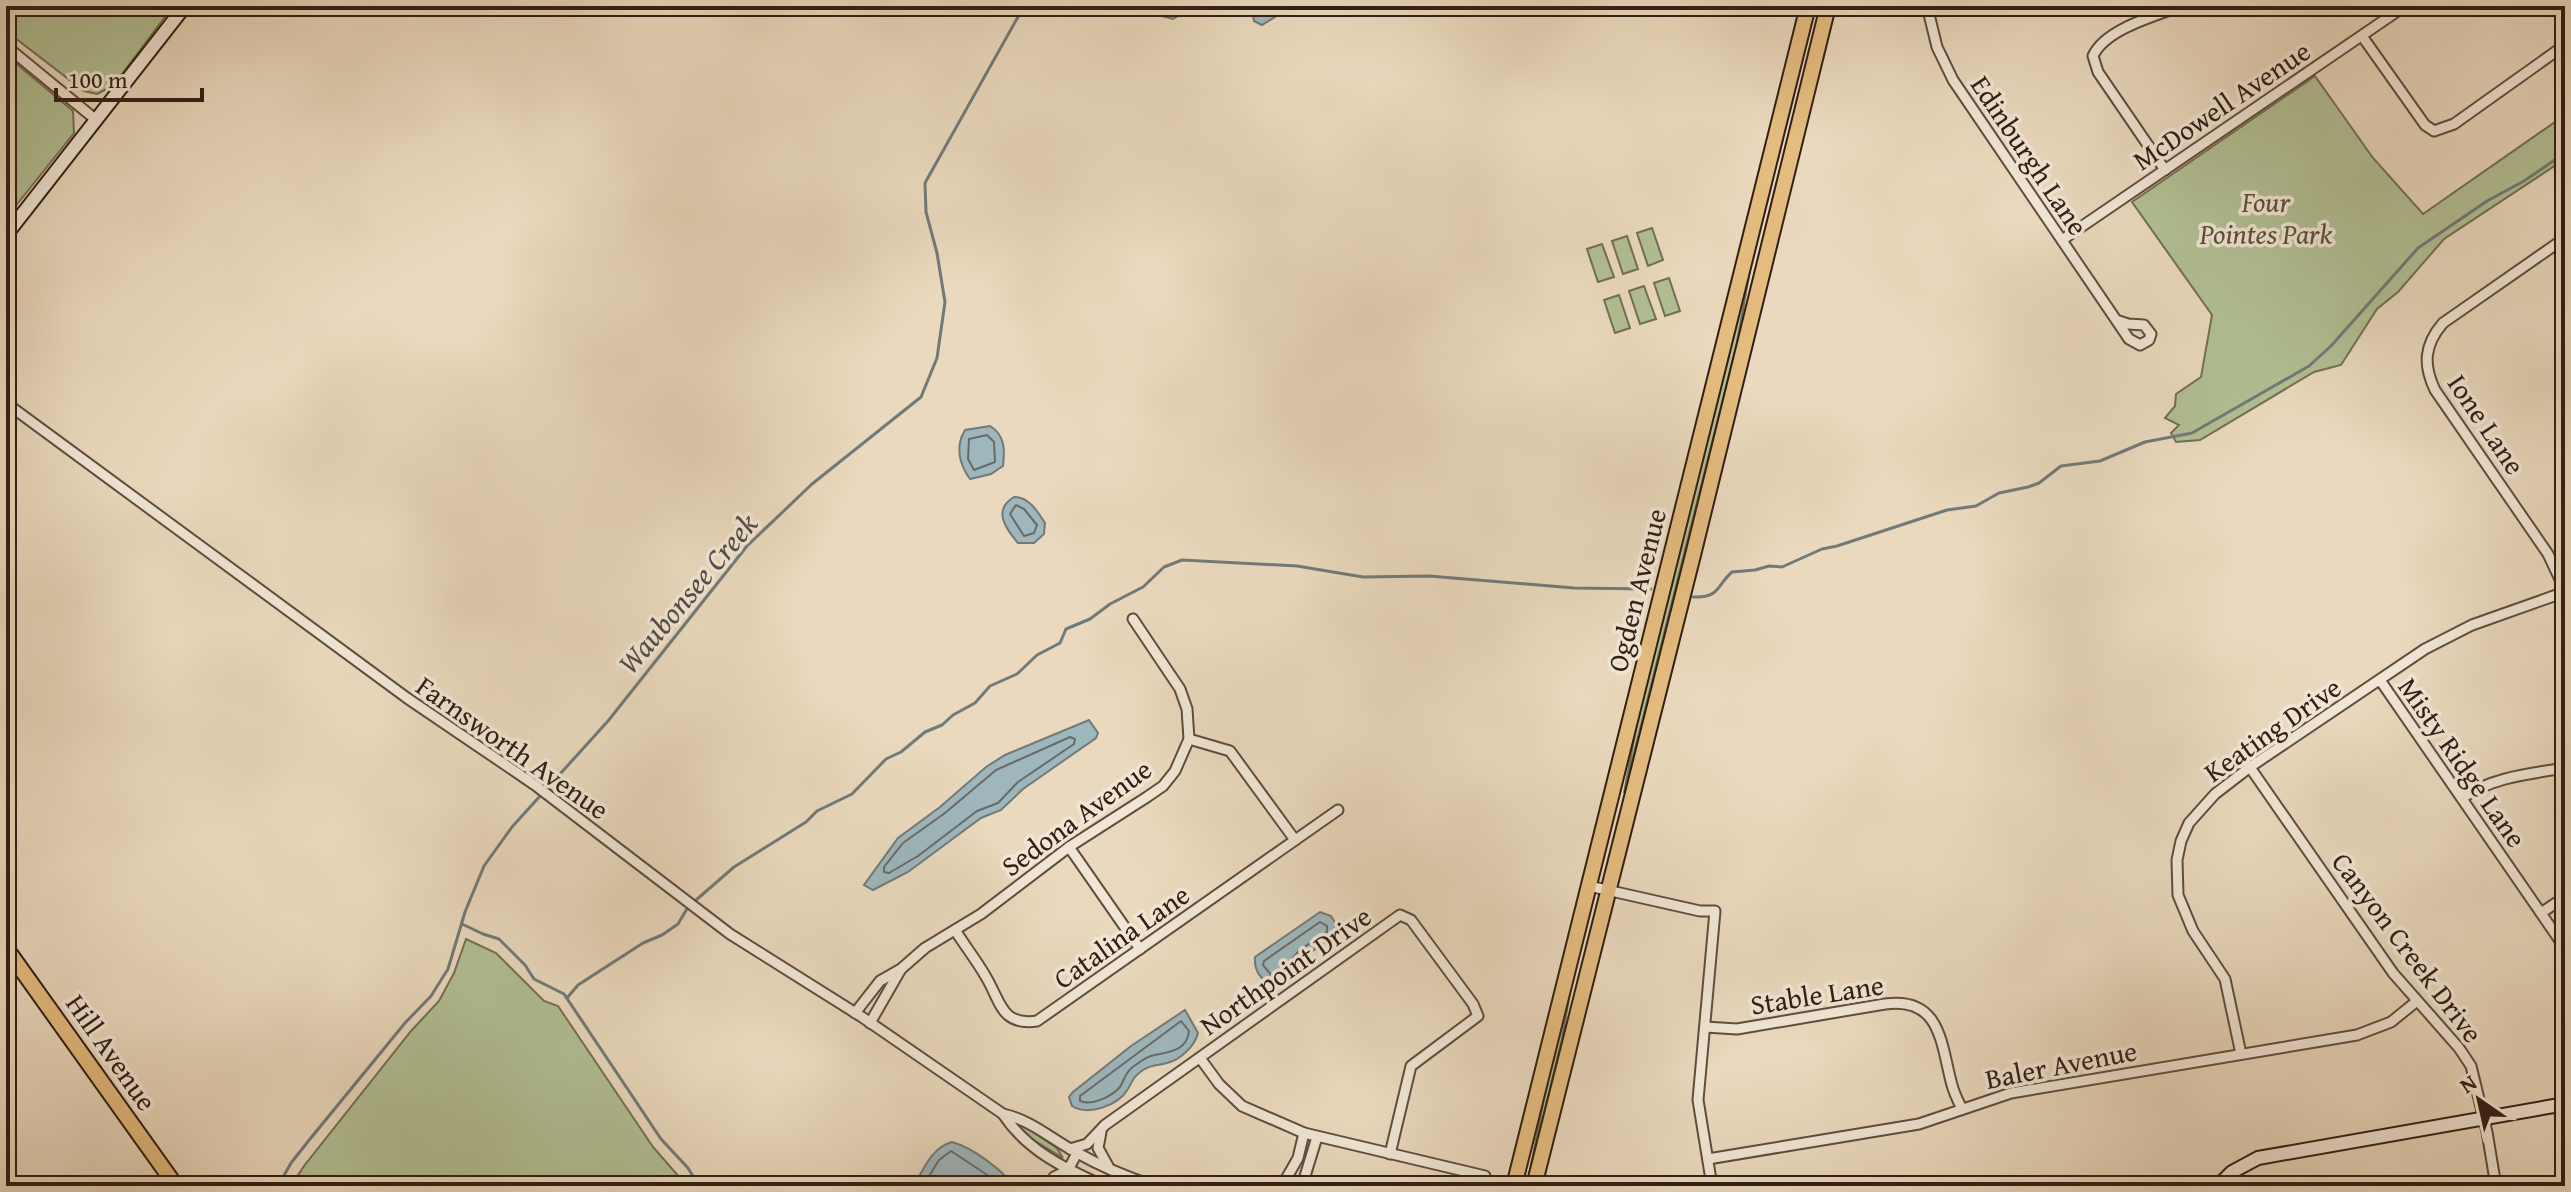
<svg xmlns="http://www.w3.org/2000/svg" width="2571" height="1192" font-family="'Gentium Book Plus',serif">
	<rect width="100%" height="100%" fill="#ead9be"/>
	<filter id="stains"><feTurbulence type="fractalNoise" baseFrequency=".0025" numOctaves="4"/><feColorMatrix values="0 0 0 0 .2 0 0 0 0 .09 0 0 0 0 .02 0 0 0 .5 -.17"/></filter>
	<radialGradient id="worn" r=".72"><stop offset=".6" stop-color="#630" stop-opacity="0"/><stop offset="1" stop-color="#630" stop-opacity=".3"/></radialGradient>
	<g fill="#b2c095" stroke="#726f54" stroke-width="2">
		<path d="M6 6H173L113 86 97 94 84 91 6 31Z"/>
		<path d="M6 55 73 111 74 133 6 218Z"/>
		<path d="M2315 76 2373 158 2423 214 2565 115V159L2444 239 2398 292 2377 309 2341 365 2314 372 2200 440 2176 442 2171 433 2179 425 2165 418 2175 406 2176 394 2201 377 2212 315 2132 202Z"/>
		<path d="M1652 228 1663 260 1648 266 1637 233Z"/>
		<path d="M1627 236 1638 269 1623 274 1612 241Z"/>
		<path d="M1602 244 1614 277 1598 282 1587 249Z"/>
		<path d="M1754 248 1737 343 1624 793 1641 702Z"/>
		<path d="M1669 278 1680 311 1665 316 1654 283Z"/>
		<path d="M1644 286 1656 319 1640 324 1629 291Z"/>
		<path d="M1619 295 1630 328 1615 333 1604 300Z"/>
		<path d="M466 939 496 953 544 1001 558 1006 653 1147 687 1186H291L304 1166 411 1031 439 1001 454 973Z"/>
		<path d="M1572 981 1562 1039 1529 1175 1551 1063Z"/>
		<path d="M1018 1124H1021L1057 1148 1063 1158 1017 1130Z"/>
	</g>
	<g fill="#9eb7bd" stroke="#727a79" stroke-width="2">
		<path d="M1154 6H1185L1181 14 1173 19 1162 16Z"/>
		<path d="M1251 6H1293L1262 25 1254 21Z"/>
		<path d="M990 426C1005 435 1005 450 1003 466L991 474 970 479C959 464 955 446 965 430Z"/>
		<path d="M1014 497C1028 496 1038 512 1045 523L1044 534 1034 543H1018C1006 529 992 510 1014 497Z"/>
		<path d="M1089 720 1098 733 1096 738 1023 789 1001 810 981 818 908 872 873 890 864 885 898 838 940 807 986 767 1005 755Z"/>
		<path d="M1320 912 1331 916 1336 924 1334 937C1324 944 1310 951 1302 960 1292 971 1287 980 1272 984 1260 980 1254 970 1255 957Z"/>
		<path d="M1185 1010 1198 1033C1195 1046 1180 1060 1167 1063 1157 1066 1152 1064 1143 1070 1134 1076 1133 1080 1128 1089 1118 1106 1088 1116 1072 1106L1069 1097 1073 1092 1131 1046Z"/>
		<path d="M952 1142C973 1148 1001 1169 1014 1186H914C923 1170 932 1147 952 1142Z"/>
	</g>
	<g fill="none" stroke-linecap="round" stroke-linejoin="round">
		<g stroke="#686a68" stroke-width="2">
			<path d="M987 435 994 442 995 462 974 470 968 459 969 439Z"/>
			<path d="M1016 505 1024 509 1037 525 1034 533 1024 536 1010 514Z"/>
			<path d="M1070 737 1075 739 1074 744 1018 782 998 803 977 811 918 856 889 873 884 872V867L903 843 945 813 996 770Z"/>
			<path d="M1320 922 1327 926V932C1318 939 1305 945 1298 952 1288 962 1286 971 1272 976L1263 965 1264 961Z"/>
			<path d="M1181 1021 1189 1031C1187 1053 1165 1052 1151 1056 1144 1058 1139 1063 1134 1066 1125 1072 1125 1079 1120 1087 1111 1097 1092 1106 1080 1101V1096Z"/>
			<path d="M923 1186 939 1160 951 1151 1004 1186"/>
		</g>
		<g stroke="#727a79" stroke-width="3">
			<path d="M1693 597C1720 598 1716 586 1732 572L1755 570 1769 566 1782 567 1822 549 1837 546 1947 510 1976 506 1999 493 2028 487 2039 483 2061 466 2100 461 2145 442 2192 433 2309 366 2331 346 2418 248 2487 201 2524 181 2565 153"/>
			<path d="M462 924 483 934 499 939 525 965 534 979 564 994 661 1139 688 1168 699 1186"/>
			<path d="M567 998 578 985 643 943 662 935 678 924 688 907 734 867 806 822 817 811 852 794 886 759 901 752 925 732 942 725 953 715 975 703 990 686 1017 674 1037 655 1060 643 1066 629 1090 619 1110 604 1143 587 1164 567 1182 560 1297 566 1363 577 1429 576 1574 588 1651 589"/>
			<path d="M278 1186 291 1163 310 1139 405 1023 431 996 448 969 465 912 484 866 512 827 608 721 747 546 812 484 921 397 937 358 945 302 937 253 926 212 925 183 1024 6"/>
		</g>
		<g stroke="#5f4d3e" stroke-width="13">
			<g id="street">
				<path d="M1927 6 1937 47 1953 80 2129 339 2140 345 2149 340 2151 334 2144 325 2128 324 2116 320"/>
				<path d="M2362 36 2425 125 2434 131 2454 124 2565 45"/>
				<path d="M6 46 95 119"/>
				<path d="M2165 170 2098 72 2093 56C2105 29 2155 16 2181 6"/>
				<path d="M2565 238 2443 323C2424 345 2423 365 2435 390L2548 554 2565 590"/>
				<path d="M2062 240 2405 6"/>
				<path d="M6 403 407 698 535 785 730 934 862 1017 1003 1114C1031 1120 1050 1138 1074 1151 1100 1166 1126 1177 1154 1186"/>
				<path d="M2380 680 2565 948"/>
				<path d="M1189 739 1230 751 1295 840"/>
				<path d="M2240 753 2393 973 2459 1048 2471 1066 2487 1132 2496 1186"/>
				<path d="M2462 798C2493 777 2528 774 2565 768"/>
				<path d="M1069 847 1140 949"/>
				<path d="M1589 886 1700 911H1715L1698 1100 1712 1186"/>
				<path d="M2541 913 2565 897"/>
				<path d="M955 930C965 946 977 961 986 977 1001 1002 1001 1026 1037 1021L1338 810"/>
				<path d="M855 1013 880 981 901 969 925 948 981 914 1069 847 1147 797 1163 786 1175 771 1189 739 1187 709 1180 689 1133 619"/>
				<path d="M870 1023 901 969"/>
				<path d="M1705 1027 1737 1029 1885 1004C1942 996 1941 1046 1952 1085 1954 1093 1958 1101 1962 1109"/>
				<path d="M2241 1054 2225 979 2193 931 2178 895 2177 860 2181 841 2189 823 2215 794 2250 767 2425 649 2472 625 2565 592"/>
				<path d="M1200 1058 1219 1084 1242 1106 1304 1133 1485 1176"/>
				<path d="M1003 1114C1027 1151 1066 1169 1104 1186"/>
				<path d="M1101 1132 1098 1148 1108 1166"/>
				<path d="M1070 1149 1087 1144 1105 1125 1400 915 1411 920 1473 1004 1478 1016 1411 1066 1390 1154"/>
				<path d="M1708 1159 1919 1124 2011 1093 2357 1035 2391 1022 2417 1001"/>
				<path d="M1068 1170 1070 1186"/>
				<path d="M1051 1186 1054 1177 1068 1170 1077 1153"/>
				<path d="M1282 1186 1298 1158 1304 1133"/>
				<path d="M1302 1186 1317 1137"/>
			</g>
		</g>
		<g stroke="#311e14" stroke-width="16">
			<g id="secondary">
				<path d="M6 235 185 6"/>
				<path d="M2218 1186 2232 1172 2258 1158 2565 1104"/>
			</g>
		</g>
		<g stroke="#311e14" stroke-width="18">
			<g id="primary">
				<path d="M6 948 176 1186"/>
				<path d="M1514 1186 1808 6"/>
				<path d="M1534 1186 1693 555 1828 6"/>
			</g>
		</g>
		<use href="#street" stroke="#f1e6d5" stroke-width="9"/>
		<use href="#secondary" stroke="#f1e6d5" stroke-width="12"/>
		<use href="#primary" stroke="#e5bc7f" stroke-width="14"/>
	</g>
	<g text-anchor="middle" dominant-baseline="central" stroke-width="7" stroke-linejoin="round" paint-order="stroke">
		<g font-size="28" fill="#311e14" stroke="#f1e6d5">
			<text transform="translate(2221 105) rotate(-34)">McDowell Avenue</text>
			<text transform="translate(2030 155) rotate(56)">Edinburgh Lane</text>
			<text transform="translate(2487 424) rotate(56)">Ione Lane</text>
			<text transform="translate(1636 590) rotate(-76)">Ogden Avenue</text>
			<text transform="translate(2272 729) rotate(-35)">Keating Drive</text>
			<text transform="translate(513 747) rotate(35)">Farnsworth Avenue</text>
			<text transform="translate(2463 762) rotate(55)">Misty Ridge Lane</text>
			<text transform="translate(1076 817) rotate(-36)">Sedona Avenue</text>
			<text transform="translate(1121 936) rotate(-35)">Catalina Lane</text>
			<text transform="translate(2408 947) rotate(53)">Canyon Creek Drive</text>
			<text transform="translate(1285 970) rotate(-35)">Northpoint Drive</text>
			<text transform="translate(1817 994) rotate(-9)">Stable Lane</text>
			<text transform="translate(112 1052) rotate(55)">Hill Avenue</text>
			<text transform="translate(2061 1064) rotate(-11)">Baler Avenue</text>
		</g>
		<g font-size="28" font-style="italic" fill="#584f3b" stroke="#f1e6d5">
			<text x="2266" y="201">Four<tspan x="2266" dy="32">Pointes Park</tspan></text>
		</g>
		<g font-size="30" font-style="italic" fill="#524c47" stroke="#f1e6d5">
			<text transform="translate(687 593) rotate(-50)">Waubonsee Creek</text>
		</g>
	</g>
	<rect width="2571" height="1192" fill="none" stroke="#ead9be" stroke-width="32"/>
	<rect x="8" y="8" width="2555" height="1176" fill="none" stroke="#311e14" stroke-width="4"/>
	<rect x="16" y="16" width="2539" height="1160" fill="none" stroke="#311e14" stroke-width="2"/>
	<g transform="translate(2479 1100) rotate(326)" stroke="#f1e6d5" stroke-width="6" paint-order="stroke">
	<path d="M0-6L14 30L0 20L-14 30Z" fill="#311e14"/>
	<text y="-12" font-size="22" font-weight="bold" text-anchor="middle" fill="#311e14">N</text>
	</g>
	<path d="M56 88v12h146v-12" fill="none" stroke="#311e14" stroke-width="4"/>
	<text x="68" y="88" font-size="24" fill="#311e14" stroke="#f1e6d5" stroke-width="6" paint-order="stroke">100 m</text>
	<rect width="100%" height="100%" filter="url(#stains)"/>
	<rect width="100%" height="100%" fill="url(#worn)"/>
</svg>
